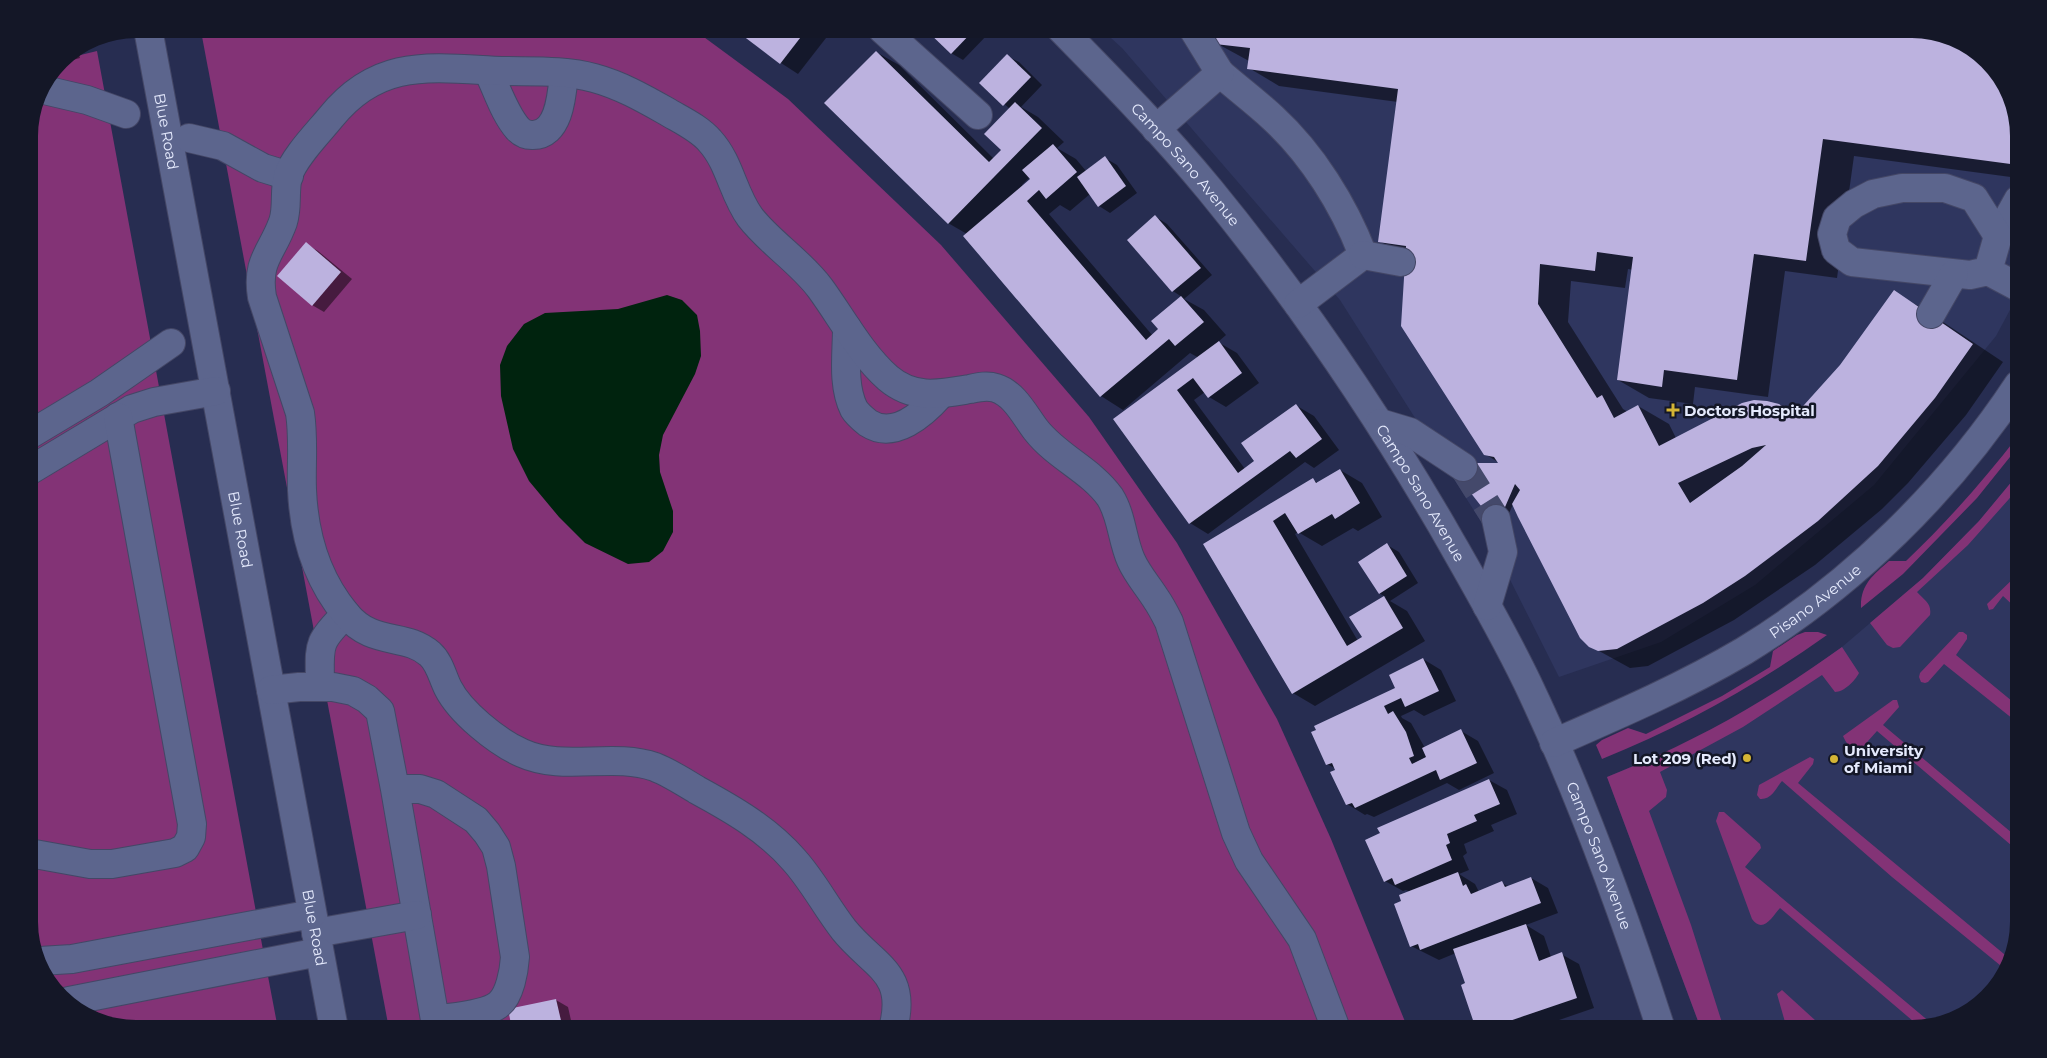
<svg xmlns="http://www.w3.org/2000/svg" width="2047" height="1058" font-family="Montserrat,sans-serif">
	<rect width="100%" height="100%" fill="#272d51"/>
	<g fill="#2f365f">
		<path d="M1101 29H1911L1959 40 2000 77 2018 129V295L1996 336 1874 485 1755 585 1661 642 1559 677 1480 520 1340 300 1122 48Z"/>
		<path d="M2018 474V922L2007 970 1970 1011 1911 1029H1701L1607 777 1676 748 1709 732 1787 686 1842 647 1923 578 1979 521Z"/>
	</g>
	<g fill="#833376">
		<path d="M211 29H693L788 99 941 245 1089 417 1177 543 1277 719 1331 839 1408 1029H389L201 31Z"/>
		<path d="M97 51 263 950 278 1029H136L88 1018 47 982 29 929V129L37 95 60 60Z"/>
		<path d="M2018 436V447L1977 498 1903 574 1861 608C1860 585 1873 575 1889 561H1906C1947 522 1984 480 2018 436Z"/>
		<path d="M2018 474 2017 490 1968 545 1917 592C1924 600 1932 603 1930 615L1900 647 1893 648 1887 645 1870 623 1923 578 1979 521Z"/>
		<path d="M2018 574V583L2012 592 2018 598V610L2003 596 1993 609 1989 610 1987 604Z"/>
		<path d="M1805 632H1818L1827 635C1755 686 1684 726 1602 759L1596 745 1602 740 1628 728 1646 734 1722 696 1770 667 1773 651 1797 635Z"/>
		<path d="M1959 632H1963L1967 635V639L1956 655 2018 706V723L1944 664 1928 682 1925 683 1921 682 1919 677 1920 673Z"/>
		<path d="M1842 647 1859 673C1855 681 1844 692 1835 692L1822 675 1743 727 1660 772 1667 790 1666 797 1649 811 1691 925 1724 1029H1701L1607 777C1693 743 1767 701 1842 647Z"/>
		<path d="M1893 700H1897L1899 707 1883 725 2018 838V851L1877 731 1859 751C1851 750 1846 743 1843 736Z"/>
		<path d="M1810 757 1814 759 1813 764 1798 783 2010 959 2006 970 1892 877 1782 781C1776 788 1772 800 1760 799L1757 795 1759 785Z"/>
		<path d="M1719 812H1724L1760 844 1761 848 1745 867 1931 1023 1920 1027 1780 908C1772 917 1763 934 1752 919L1716 821Z"/>
		<path d="M1782 990 1816 1021 1818 1026 1816 1029H1787L1777 994Z"/>
	</g>
	<path fill="#00230e" d="M667 295 682 300 697 315 700 331 701 356 695 374 663 435 659 455 660 472 673 511V532L663 551 649 562 628 564 585 543 559 517 529 481 513 449 501 396 500 365 507 346 524 324 545 313 618 309Z"/>
	<g fill="#0007" fill-rule="evenodd">
		<path d="M736 29H833L798 74 781 63Z"/>
		<path d="M927 29H988L991 31 963 60 951 53Z"/>
		<path d="M1218 29H1911L1959 40 2000 77 2018 129V178L1854 156 1837 278 1785 271 1768 397 1695 387 1693 404 1649 398 1618 380 1633 270 1628 269 1625 288 1571 281 1568 322 1623 409 1628 412 1638 406 1669 424 1676 438 1778 405 1795 415 1841 366 1894 292 1925 310 2003 362 1966 415 1908 483 1882 509 1815 565 1734 620 1648 666 1630 668 1590 646 1513 504 1505 523 1501 464 1485 454 1407 257 1379 241 1398 102 1279 86 1249 68V61L1216 43Z"/>
		<path d="M77 49 80 58 58 64 60 60Z"/>
		<path d="M876 52 899 65 994 159 1003 150 1010 109 981 83 1007 56 1019 62 1042 85 1021 107 1038 117 1064 142 1057 148 1076 159 1086 171 1105 158 1117 165 1137 193 1110 213 1099 206 1090 194 1070 211 1060 205 1049 214 1153 336 1160 329 1153 321 1182 297 1173 291 1129 240 1156 217 1167 224 1212 275 1184 299 1204 310 1226 335 1218 342 1237 353 1259 383 1226 407 1209 397 1205 392 1194 400 1245 469 1256 461 1297 406 1314 416 1339 450 1314 468 1305 462 1208 534 1190 523 1114 419 1199 358 1190 353 1123 410 1101 396 967 234 948 223ZM1030 177 1031 179 1023 186 1022 185Z"/>
		<path d="M306 244 318 251 352 279 324 312 312 305Z"/>
		<path d="M1340 470 1362 483 1382 517 1358 531 1353 528 1322 546 1298 532 1295 534 1358 641 1363 638 1351 617 1386 597 1379 593 1387 545 1399 552 1418 583 1390 601 1407 611 1425 641 1315 706 1293 693 1204 544 1313 480 1318 483Z"/>
		<path d="M1423 659 1441 670 1456 701 1424 716 1414 710 1401 716 1402 718 1411 723 1425 748 1461 731 1478 741 1494 773 1459 790 1447 783 1374 817 1367 814 1365 815 1347 804 1338 770 1327 764Z"/>
		<path d="M1489 780 1507 790 1517 814 1491 825 1494 831 1464 844 1467 853 1463 856 1469 870 1459 874 1475 884 1479 892 1502 883 1509 887 1531 878 1548 888 1558 913 1526 925 1544 936 1551 957 1561 954 1579 964 1594 1008 1533 1029H1478L1462 986 1467 984 1456 953 1439 960 1411 946 1403 902 1410 892 1406 890 1403 891 1385 881Z"/>
		<path d="M556 1000 568 1007 573 1029H513L509 1010Z"/>
	</g>
	<g fill="#bcb2df" fill-rule="evenodd">
		<path d="M734 29H807L780 64Z"/>
		<path d="M925 29H975L951 54Z"/>
		<path d="M1217 29H1911L1959 40 2000 77 2018 129V165L1823 139 1806 261 1754 254 1737 380 1664 370 1662 387 1617 380 1633 257 1597 252 1595 271 1540 264 1538 304 1597 398 1602 395 1614 418 1638 405 1659 446 1742 403 1754 400 1767 401 1779 404 1795 415 1840 365 1894 290 1973 344 1935 398 1878 466 1818 521 1745 576 1703 603 1617 649 1598 651 1589 647 1580 638 1518 517 1512 504 1520 490 1515 484 1499 521 1485 511 1470 492 1463 472V463H1498L1494 457 1484 455 1401 326 1406 246 1378 242 1398 89 1247 69 1250 48 1215 44ZM1766 445 1742 466 1690 503 1678 483 1752 448Z"/>
		<path d="M876 51 989 162 1001 150 984 134 1015 102 1042 128 948 224 824 103Z"/>
		<path d="M1007 54 1031 77 1003 106 979 83Z"/>
		<path d="M1053 144 1077 172 1046 199 1039 190 1027 201 1146 340 1158 329 1151 321 1181 296 1204 322 1175 346 1169 339 1100 397 963 236 1030 179 1022 170Z"/>
		<path d="M1105 156 1126 186 1098 207 1077 177Z"/>
		<path d="M1155 215 1201 268 1172 292 1127 240Z"/>
		<path d="M306 242 341 272 312 306 277 276Z"/>
		<path d="M1219 341 1242 373 1208 398 1193 378 1177 390 1238 473 1254 461 1241 443 1296 404 1322 439 1296 458 1290 451 1189 524 1113 419Z"/>
		<path d="M1340 469 1360 503 1335 519 1332 514 1298 534 1285 513 1273 521 1347 646 1362 637 1349 617 1384 596 1403 628 1292 694 1203 544 1313 478 1316 483Z"/>
		<path d="M1387 543 1407 576 1379 594 1358 562Z"/>
		<path d="M1423 658 1439 691 1405 707 1401 698 1384 706 1388 714 1393 711 1406 732 1414 756 1409 758 1412 764 1426 757 1422 748 1461 729 1477 763 1440 780 1436 770 1355 808 1352 803 1346 805 1330 772 1335 770 1332 763 1326 765 1311 732 1316 730 1314 726 1395 688 1389 675Z"/>
		<path d="M1489 779 1500 804 1474 815 1477 821 1447 834 1450 843 1446 845 1452 860 1395 885 1392 878 1384 882 1365 840 1380 833 1377 828Z"/>
		<path d="M1458 872 1463 886 1466 884 1471 894 1502 881 1505 887 1531 877 1541 903 1420 950 1418 944 1410 947 1394 904 1401 901 1399 895Z"/>
		<path d="M1526 924 1539 961 1562 952 1577 998 1486 1029H1476L1461 985 1465 983 1453 949Z"/>
		<path d="M556 999 563 1029H512L508 1009Z"/>
	</g>
	<g fill="none" stroke-linecap="round" stroke-linejoin="round">
		<path stroke="#44496b" stroke-width="28" stroke-dasharray="28 14" stroke-linecap="butt" d="M1463 467 1496 519"/>
		<g stroke="#444766" stroke-width="30">
			<g id="minor">
				<path id="s1" d="M148 29 334 1029"/>
				<path d="M882 29 978 115"/>
				<path id="s2" d="M1061 29C1112 81 1163 133 1210 190 1296 295 1373 408 1442 526 1471 577 1501 628 1527 682 1580 793 1623 911 1661 1029"/>
				<path d="M488 71C497 89 504 113 518 129 522 133 527 135 532 135 560 136 562 93 564 73"/>
				<path d="M1220 73C1237 88 1256 102 1273 118 1312 154 1344 205 1363 255L1298 304"/>
				<path d="M40 89 87 100 126 114"/>
				<path d="M1156 129 1220 73 1193 29"/>
				<path d="M189 138 223 146 263 168 289 176"/>
				<path d="M1998 236 2018 200"/>
				<path d="M1363 255 1401 262"/>
				<path d="M1988 271 1998 236 1974 198 1945 188H1902L1873 194 1854 204 1837 218 1832 234 1836 250 1852 262 1970 275 1988 271 2018 287"/>
				<path d="M1931 314 1954 274"/>
				<path d="M847 328C847 353 842 385 854 409 857 414 863 419 868 423 894 440 923 414 940 395"/>
				<path d="M1380 423 1410 432 1463 467"/>
				<path d="M29 435 99 393 171 343"/>
				<path d="M29 471 132 409 154 402 216 391"/>
				<path d="M1487 606 1503 552 1496 519"/>
				<path d="M320 687C320 646 315 644 346 614"/>
				<path d="M271 690 299 687H333L353 691 367 699 380 711 395 789 435 1020C451 1017 487 1015 499 1004 510 995 514 971 515 957L501 866 496 847 487 833 476 820 436 794 420 789H395"/>
				<path id="s3" d="M1554 743C1618 715 1683 687 1744 651 1852 585 1948 491 2018 385"/>
				<path d="M29 853 90 864H112L175 853 185 848 191 837 192 824 118 417"/>
				<path d="M316 933 417 915"/>
				<path d="M40 961 72 959 312 914"/>
				<path d="M69 1001 319 952"/>
				<path d="M893 1029C908 972 874 967 844 930 826 907 813 881 794 860 767 829 732 809 697 790 684 782 670 773 655 767 612 752 564 772 522 753 497 742 460 712 448 688 442 676 440 663 430 654 405 632 373 647 346 614 316 578 304 535 302 490 301 464 304 439 300 413L262 297C256 260 272 253 283 222 288 207 284 191 288 176 294 157 318 133 331 117 374 64 420 66 482 70 519 73 558 68 594 78 620 85 643 98 666 111 681 120 699 128 710 141 730 163 733 194 750 217 770 243 800 261 820 288 842 318 860 353 888 378 914 400 940 394 970 389 979 387 987 385 996 388 1015 394 1025 416 1036 430 1057 457 1091 470 1110 497 1122 516 1122 540 1131 560 1137 574 1148 586 1156 599 1161 606 1165 614 1169 622L1236 833 1249 861 1302 939 1336 1029"/>
			</g>
		</g>
		<use href="#minor" stroke="#5c658d" stroke-width="28"/>
	</g>
	<g fill="#d5b535" stroke="#141727" stroke-width="2">
		<path d="M1670.5 402.5h5v5h5v5h-5v5h-5v-5h-5v-5h5z"/>
		<circle cx="1747" cy="758" r="5"/>
		<circle cx="1834" cy="759" r="5"/>
	</g>
	<g text-anchor="middle" dominant-baseline="central" stroke-width="5" stroke-linejoin="round" paint-order="stroke">
		<g font-size="15" fill="#e5eafd" stroke="#141727">
			<text stroke="none"><textPath href="#s1" startOffset="104">Blue Road</textPath></text>
			<text stroke="none"><textPath href="#s2" startOffset="184">Campo Sano Avenue</textPath></text>
			<text stroke="none"><textPath href="#s2" startOffset="589">Campo Sano Avenue</textPath></text>
			<text stroke="none"><textPath href="#s1" startOffset="509">Blue Road</textPath></text>
			<text stroke="none"><textPath href="#s3" startOffset="298">Pisano Avenue</textPath></text>
			<text stroke="none"><textPath href="#s2" startOffset="994">Campo Sano Avenue</textPath></text>
			<text stroke="none"><textPath href="#s1" startOffset="914">Blue Road</textPath></text>
		</g>
		<g font-size="15" font-weight="bold" fill="#e5eafd" stroke="#141727" text-anchor="start">
			<text x="1684" y="410">Doctors Hospital</text>
			<text x="1844" y="750">University<tspan x="1844" dy="17">of Miami</tspan></text>
			<text x="1737" y="758" text-anchor="end">Lot 209 (Red)</text>
		</g>
	</g>
	<path d="M0 0H2047V1058H0ZM136 38H1912A98 98 0 0 1 2010 136V922A98 98 0 0 1 1912 1020H136A98 98 0 0 1 38 922V136A98 98 0 0 1 136 38Z" fill="#141727" fill-rule="evenodd"/>
</svg>
